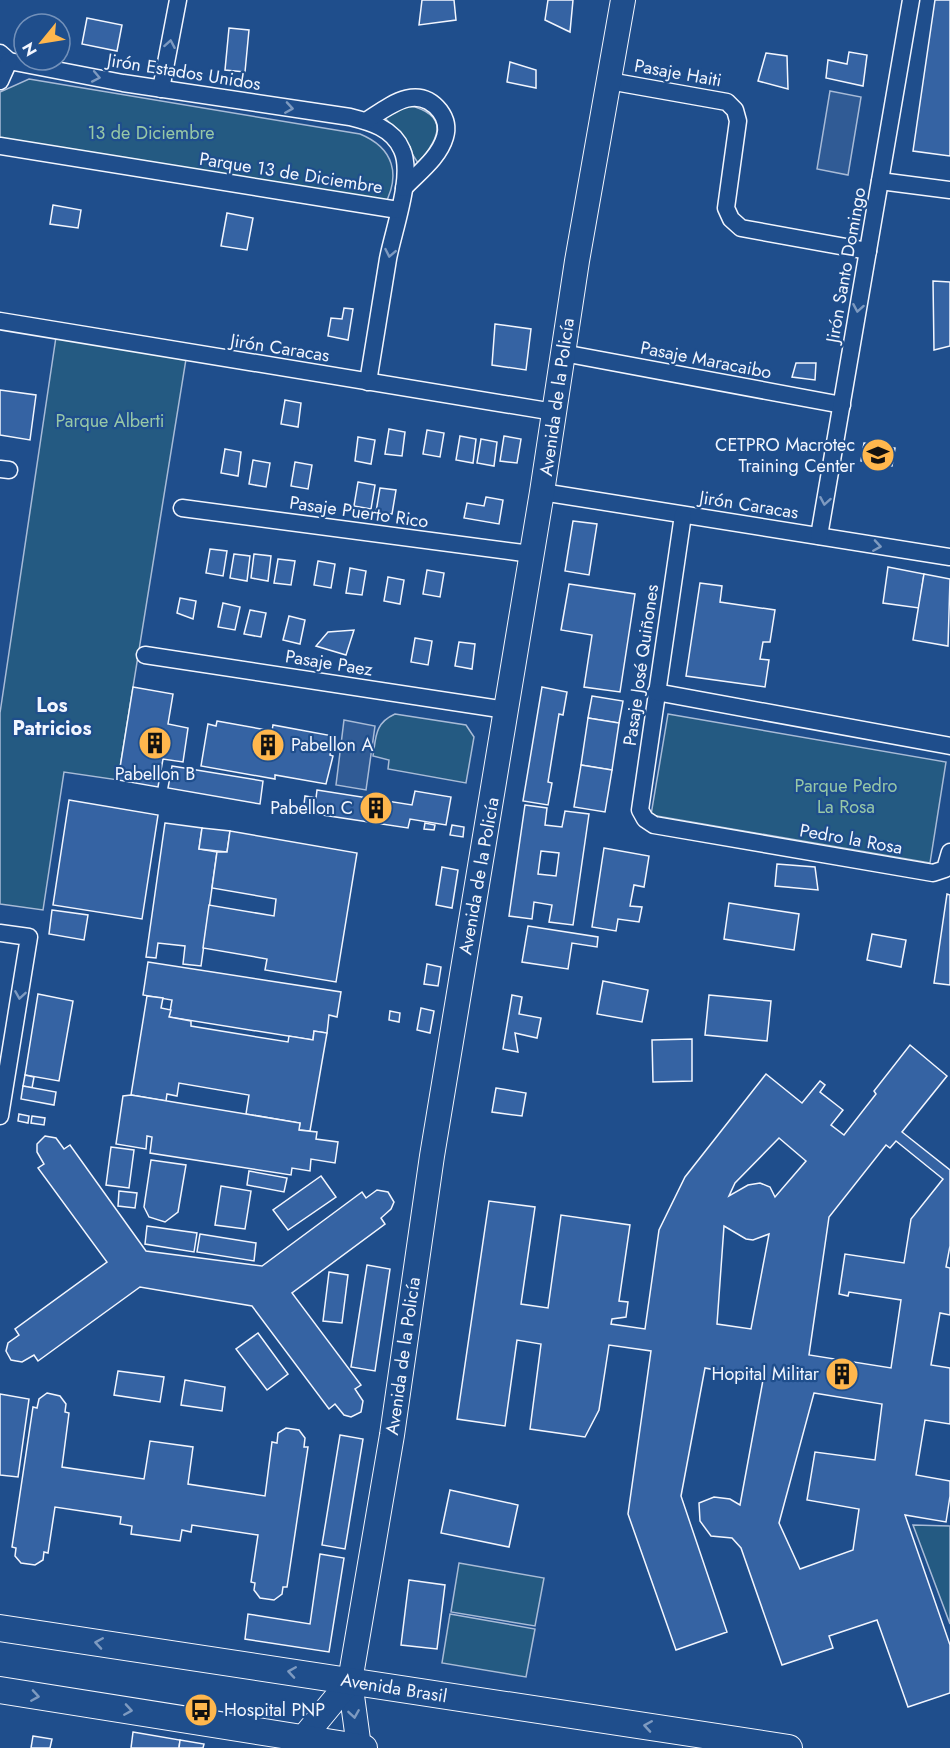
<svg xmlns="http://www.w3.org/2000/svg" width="950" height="1748" font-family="Jost,sans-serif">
	<rect width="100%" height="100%" fill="#1f4e8c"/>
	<g fill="#245a82" stroke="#a8bbd7" stroke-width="1.5">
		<path d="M29 79 360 134C394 148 401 175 384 206L0 145V92Z"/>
		<path d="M408 105C450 115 440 138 418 163L398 132 384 117Z"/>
		<path d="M56 337 186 359 118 780 64 772 43 910 0 904V713Z"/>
		<path d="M395 714 466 725 474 737 466 783 388 769 389 760 373 756C376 736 375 723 395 714Z"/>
		<path d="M668 714 946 762 930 863 651 815Z"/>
		<path d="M913 1525 950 1526V1624Z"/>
		<path d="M459 1563 544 1578 535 1626 451 1612Z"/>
		<path d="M450 1614 535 1629 526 1677 442 1663Z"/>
	</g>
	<g fill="#305b95" stroke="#a8bbd7" stroke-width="1.5">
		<path d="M830 91 861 97 848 175 817 169Z"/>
		<path d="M344 720 375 726 366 790 336 785Z"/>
	</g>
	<g fill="#3563a3" stroke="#f2f6ff" stroke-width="1.5" fill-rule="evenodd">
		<path d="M422 0H454L456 20 419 25Z"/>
		<path d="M548 0H573L570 32 545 20Z"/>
		<path d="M935 0H950V156L913 151Z"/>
		<path d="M87 18 122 25 117 51 82 44Z"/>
		<path d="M229 28 249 30 245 72 225 70Z"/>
		<path d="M849 52 867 55 863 86 826 78 828 60 847 64Z"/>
		<path d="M766 53 787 56 788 89 758 81Z"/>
		<path d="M510 62 536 70V88L507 82Z"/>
		<path d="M53 205 81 210 78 228 50 224Z"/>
		<path d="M227 213 253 218 247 250 221 246Z"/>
		<path d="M933 281 950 282V346L934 350Z"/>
		<path d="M344 308 353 309 348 340 328 336 331 318 342 319Z"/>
		<path d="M495 324 531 329 526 370 492 365Z"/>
		<path d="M796 363H816L815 380 792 377Z"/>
		<path d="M0 390 36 395 30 440 0 435Z"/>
		<path d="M285 400 301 403 298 427 281 424Z"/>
		<path d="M389 429 405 432 402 456 385 454Z"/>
		<path d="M427 430 444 433 440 457 423 454Z"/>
		<path d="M460 436 476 439 473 463 456 460Z"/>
		<path d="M504 436 521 439 517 463 500 461Z"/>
		<path d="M358 437 375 440 371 464 355 461Z"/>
		<path d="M481 439 497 442 494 466 477 463Z"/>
		<path d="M864 443 895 448 892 466 861 461Z"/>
		<path d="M225 449 241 452 238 476 221 473Z"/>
		<path d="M253 460 270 463 266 487 249 484Z"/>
		<path d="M295 462 312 465 308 489 291 486Z"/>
		<path d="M358 482 375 485 371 509 354 506Z"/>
		<path d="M380 488 396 490 392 514 376 512Z"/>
		<path d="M486 497 503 500 499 524 464 518 467 503 484 506Z"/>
		<path d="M573 521 597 524 589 575 565 571Z"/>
		<path d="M210 549 227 551 223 576 206 573Z"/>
		<path d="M234 554 250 556 247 581 230 578Z"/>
		<path d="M254 554 271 556 268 581 251 578Z"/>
		<path d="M278 559 295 561 291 585 274 583Z"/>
		<path d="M318 561 335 564 331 588 314 585Z"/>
		<path d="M888 567 924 574 919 608 883 603Z"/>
		<path d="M350 568 366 571 362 595 346 593Z"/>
		<path d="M427 570 444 573 440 597 423 594Z"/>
		<path d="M924 574 950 579 948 646 913 640Z"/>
		<path d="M388 577 404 580 400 604 384 601Z"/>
		<path d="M700 583 722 586 720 602 775 610 770 642H763L760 659 769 660 765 687 686 676Z"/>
		<path d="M569 584 635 594 620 692 584 687 592 635 561 630Z"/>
		<path d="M180 598 196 601 193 619 177 613Z"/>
		<path d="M223 603 240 607 235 630 218 627Z"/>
		<path d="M250 610 266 613 261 637 244 634Z"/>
		<path d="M289 616 305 620 300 644 283 640Z"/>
		<path d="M354 630 346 655 316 646 328 632Z"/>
		<path d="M415 638 432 641 428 665 411 662Z"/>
		<path d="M459 642 475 644 472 669 455 666Z"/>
		<path d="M133 687 173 694 168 724 188 728 183 762 163 759 158 787 118 780Z"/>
		<path d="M542 687 567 692 563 715 559 714 548 782 552 783 548 805 523 801Z"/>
		<path d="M592 696 623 701 619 723 588 718Z"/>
		<path d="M588 718 619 723 612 770 581 765Z"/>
		<path d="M217 721 272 731 273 725 333 736 330 755 333 756 326 784 275 775V779L201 766 208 724 216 726Z"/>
		<path d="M581 765 612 770 605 812 574 807Z"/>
		<path d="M172 766 263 781 260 804 168 788Z"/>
		<path d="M317 790 412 805 415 791 451 797 446 825 410 819 408 828 303 812 305 796 316 798Z"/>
		<path d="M69 800 158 815 142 919 53 905Z"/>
		<path d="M525 805 547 808 545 825 562 827 565 811 589 814 573 925 549 922 552 905 534 902 532 919 509 916ZM541 851 559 853 556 876 538 874Z"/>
		<path d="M165 823 202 828 199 849 217 852 201 966 183 964 185 946 158 943 156 958 146 957Z"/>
		<path d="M425 823 435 825 434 830 424 829Z"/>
		<path d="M452 825 464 827 463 837 450 835Z"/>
		<path d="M202 828 230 831 227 852 199 849Z"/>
		<path d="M230 831 357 853 336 982 265 970 267 959 203 948 209 905 274 916 276 899 212 888 217 852H227Z"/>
		<path d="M604 848 649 856 644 887 634 885 630 906 642 907 639 922 618 919 616 931 592 927Z"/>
		<path d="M777 864 815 867 818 890 775 886Z"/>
		<path d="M442 867 458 870 452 908 436 905Z"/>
		<path d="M947 894 950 895V985L934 983Z"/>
		<path d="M729 903 799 914 794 950 724 939Z"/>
		<path d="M52 910 88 915 84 940 49 934Z"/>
		<path d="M528 926 598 937 597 947 572 943 568 969 522 962Z"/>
		<path d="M872 934 906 940 901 967 867 960Z"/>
		<path d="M148 962 341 992 337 1017 329 1015 327 1033 314 1031 313 1040 169 1017 172 1000 143 995Z"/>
		<path d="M427 964 441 967 438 986 424 984Z"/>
		<path d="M603 981 648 990 642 1022 597 1014Z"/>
		<path d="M38 994 73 1001 59 1081 25 1075Z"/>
		<path d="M512 995 522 997 519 1014 541 1018 537 1038 515 1033 518 1052 503 1049Z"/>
		<path d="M709 995 771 1001 767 1041 705 1035Z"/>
		<path d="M147 996 163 998 161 1008 171 1010 169 1017 191 1021V1026L288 1042 289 1036 313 1040 314 1031 327 1033 310 1131 299 1130 300 1123 246 1114 249 1095 179 1083 177 1096 167 1094 166 1101 131 1095Z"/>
		<path d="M421 1008 434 1011 430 1033 417 1030Z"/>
		<path d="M390 1011 400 1013 399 1022 389 1020Z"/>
		<path d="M692 1039V1081L653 1082 652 1040Z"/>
		<path d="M910 1045 947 1076 902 1132 950 1170V1246L946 1267 950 1268V1315L940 1313 931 1365 950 1368V1424L925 1420 916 1475 950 1481V1496L946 1522 905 1515 950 1645V1693L908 1707 877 1620 829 1636 833 1648 782 1665 741 1548 732 1538 711 1536 700 1521 699 1503 714 1497 730 1499 740 1505 763 1380 705 1368 681 1496 727 1632 676 1650 628 1514 651 1351 609 1345 599 1410 585 1437 530 1429 541 1344 517 1340 505 1426 457 1419 489 1201 535 1207 521 1304 548 1308 561 1215 630 1225 619 1301 628 1302 626 1317 612 1319 611 1324 645 1329 659 1230 685 1177 766 1074 802 1103 820 1081 825 1085 820 1092 843 1110 831 1125 844 1135 876 1094 874 1091ZM779 1138 806 1161 775 1197 770 1187 760 1183 748 1185 729 1196 735 1183ZM896 1141 943 1179 911 1219 904 1263 845 1254 839 1294 848 1296 849 1292 901 1300 891 1368 809 1355 829 1217 886 1145 890 1148ZM724 1226 746 1239 753 1240 769 1234 751 1329 717 1324ZM814 1393 882 1404 875 1460 815 1452 807 1500 859 1509 853 1550 800 1569 779 1523Z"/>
		<path d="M25 1075 34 1077 32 1088 23 1086Z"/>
		<path d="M23 1086 56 1092 54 1105 21 1099Z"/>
		<path d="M496 1088 526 1093 522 1116 492 1112Z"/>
		<path d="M131 1095 300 1123 299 1130 317 1132 316 1139 338 1142 335 1163 311 1159 310 1171 292 1168 291 1175 150 1153 152 1137 147 1136 146 1149 116 1144 123 1096Z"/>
		<path d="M19 1114 29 1116 28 1123 18 1121Z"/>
		<path d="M32 1116 45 1118 44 1125 31 1123Z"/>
		<path d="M45 1136 56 1138 64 1149 70 1145 146 1251 262 1266 362 1192 366 1198 377 1190 388 1192 394 1202 391 1209 381 1218 385 1224 292 1293 361 1385 355 1389 363 1401 361 1412 351 1417 344 1415 335 1404 329 1409 252 1306 140 1287 38 1361 34 1355 22 1362 11 1360 6 1351 8 1343 19 1335 15 1329 107 1262 38 1168 44 1164 37 1152V1144Z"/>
		<path d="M111 1147 134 1150 129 1188 106 1185Z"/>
		<path d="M151 1160 186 1165 178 1212 165 1222 149 1217 144 1207Z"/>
		<path d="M249 1171 287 1178 284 1192 247 1185Z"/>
		<path d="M321 1176 336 1197 288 1230 273 1210Z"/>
		<path d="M221 1186 251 1191 245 1229 215 1225Z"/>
		<path d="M119 1191 137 1193 135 1208 118 1206Z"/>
		<path d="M147 1226 197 1233 194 1252 145 1244Z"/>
		<path d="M200 1234 256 1243 254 1261 197 1252Z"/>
		<path d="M367 1265 390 1269 375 1371 351 1367Z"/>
		<path d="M329 1272 348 1275 342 1323 323 1321Z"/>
		<path d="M258 1333 288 1374 267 1390 236 1349Z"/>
		<path d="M118 1371 164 1377 160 1402 114 1395Z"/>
		<path d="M185 1380 225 1387 222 1411 181 1405Z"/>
		<path d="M47 1393 60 1396 66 1404 65 1412 69 1413 62 1467 144 1479 150 1441 193 1447 188 1484 265 1496 272 1442 277 1443 278 1433 286 1428 299 1430 305 1438 304 1447H308L287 1587H283L282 1594 274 1600 260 1598 254 1590 255 1583 251 1582 258 1535 192 1525 191 1532 182 1530 180 1541 131 1534 132 1526 120 1524 121 1517 55 1507 48 1553 44 1552 43 1560 35 1565 21 1563 15 1556 16 1548 12 1547 33 1407 37 1408 39 1399Z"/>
		<path d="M0 1394 29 1399 18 1477 0 1475Z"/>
		<path d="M340 1435 363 1439 345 1549 322 1545Z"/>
		<path d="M450 1490 518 1505 509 1547 441 1533Z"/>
		<path d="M320 1554 344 1558 329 1652 245 1639 248 1614 310 1624Z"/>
		<path d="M409 1580 445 1585 437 1649 401 1645Z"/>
		<path d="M133 1732 180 1740 179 1748H131Z"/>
		<path d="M33 1736 52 1739 50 1748H31Z"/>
		<path d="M180 1740 204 1744 203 1748H179Z"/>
	</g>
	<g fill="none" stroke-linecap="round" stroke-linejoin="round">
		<g stroke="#f2f6ff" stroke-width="19">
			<g id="street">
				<path d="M0 53 9 61 123 83 350 117C370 122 393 128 402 150 414 176 393 231 388 259 381 300 375 341 368 382"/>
				<path d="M0 81 9 61"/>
				<path d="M609 81 727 102 735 110 738 121 726 208 731 219 741 228 868 251"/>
				<path d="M161 89 178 0"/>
				<path d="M366 121C388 107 417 82 440 111 446 119 448 127 445 137 439 158 418 173 404 188"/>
				<path d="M0 146 398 210"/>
				<path d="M880 181 950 190"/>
				<path d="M0 321 554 412"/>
				<path d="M563 353 842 405"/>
				<path d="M0 469 9 470"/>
				<path d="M542 492 950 557"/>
				<path d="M182 508 531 554"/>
				<path d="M683 515 640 810 645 819 654 825 933 873 945 869 950 852"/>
				<path d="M819 536 911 0"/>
				<path d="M145 655 506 710"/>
				<path d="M656 692 950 746"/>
				<path d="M0 933 29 937 0 1116"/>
			</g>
		</g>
		<g stroke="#f2f6ff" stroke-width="26">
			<g id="secondary">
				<path d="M350 1681 359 1747"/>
				<path d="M303 1738 350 1681 392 1435 432 1156 542 492 577 261 623 0"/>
			</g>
		</g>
		<g stroke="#f2f6ff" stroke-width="28">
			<g id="primary">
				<path d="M0 1628 789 1748"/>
				<path d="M0 1690 364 1748"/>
			</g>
		</g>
		<use href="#street" stroke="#1f4e8c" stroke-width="16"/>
		<use href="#secondary" stroke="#1f4e8c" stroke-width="24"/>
		<use href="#primary" stroke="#1f4e8c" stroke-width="26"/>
	</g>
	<defs><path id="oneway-chevron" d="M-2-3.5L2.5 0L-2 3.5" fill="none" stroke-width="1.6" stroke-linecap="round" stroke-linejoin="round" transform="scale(1.5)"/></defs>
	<g stroke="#7e9ac0">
		<use href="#oneway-chevron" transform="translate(170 44) rotate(-80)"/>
		<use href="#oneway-chevron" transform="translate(96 77) rotate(11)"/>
		<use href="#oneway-chevron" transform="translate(289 108) rotate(9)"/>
		<use href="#oneway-chevron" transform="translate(390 253) rotate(101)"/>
		<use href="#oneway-chevron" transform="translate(858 308) rotate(100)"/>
		<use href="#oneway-chevron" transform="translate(825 501) rotate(100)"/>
		<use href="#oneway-chevron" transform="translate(877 546) rotate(9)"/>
		<use href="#oneway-chevron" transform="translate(20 995) rotate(99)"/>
		<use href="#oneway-chevron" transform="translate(99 1643) rotate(-171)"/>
		<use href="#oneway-chevron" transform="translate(292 1672) rotate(-171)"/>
		<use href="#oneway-chevron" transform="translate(35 1696) rotate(9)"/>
		<use href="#oneway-chevron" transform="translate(128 1710) rotate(9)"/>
		<use href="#oneway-chevron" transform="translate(354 1714) rotate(81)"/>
		<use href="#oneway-chevron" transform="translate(648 1726) rotate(-171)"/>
	</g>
	<defs>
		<g id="university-disc" transform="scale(1.725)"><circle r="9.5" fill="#ffb74d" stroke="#1f4e8c"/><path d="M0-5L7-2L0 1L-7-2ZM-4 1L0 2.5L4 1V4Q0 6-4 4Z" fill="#111"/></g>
		<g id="building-disc" transform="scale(1.725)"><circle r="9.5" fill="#ffb74d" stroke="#1f4e8c"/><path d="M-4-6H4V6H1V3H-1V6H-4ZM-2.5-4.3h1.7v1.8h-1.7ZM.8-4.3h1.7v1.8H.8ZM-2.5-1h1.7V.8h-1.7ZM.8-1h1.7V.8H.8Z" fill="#111"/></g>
		<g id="bus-disc" transform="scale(1.725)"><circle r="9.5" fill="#ffb74d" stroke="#1f4e8c"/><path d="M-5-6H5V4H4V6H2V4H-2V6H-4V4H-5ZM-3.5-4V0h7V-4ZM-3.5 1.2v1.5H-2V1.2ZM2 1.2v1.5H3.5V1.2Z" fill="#111"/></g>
	</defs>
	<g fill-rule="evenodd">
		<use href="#university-disc" x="878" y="455"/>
		<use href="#building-disc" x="155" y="743"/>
		<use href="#building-disc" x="268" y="745"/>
		<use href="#building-disc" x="376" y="808"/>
		<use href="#building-disc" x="842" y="1374"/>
		<use href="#bus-disc" x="201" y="1710"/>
	</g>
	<g text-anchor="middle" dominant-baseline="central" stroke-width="4.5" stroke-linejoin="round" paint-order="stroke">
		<g font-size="18" fill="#f2f6ff" stroke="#1f4e8c">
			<text transform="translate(184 72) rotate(9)">Jirón Estados Unidos</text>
			<text transform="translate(678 73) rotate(10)">Pasaje Haiti</text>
			<text transform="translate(291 173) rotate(9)">Parque 13 de Diciembre</text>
			<text transform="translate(846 265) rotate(-80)">Jirón Santo Domingo</text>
			<text transform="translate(280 348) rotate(9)">Jirón Caracas</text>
			<text transform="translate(706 360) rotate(11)">Pasaje Maracaibo</text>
			<text transform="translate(557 397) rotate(-82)">Avenida de la Policía</text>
			<text transform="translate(749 505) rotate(9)">Jirón Caracas</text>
			<text transform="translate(359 512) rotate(8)">Pasaje Puerto Rico</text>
			<text transform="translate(329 663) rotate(9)">Pasaje Paez</text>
			<text transform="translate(641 665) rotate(-82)">Pasaje José Quiñones</text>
			<text transform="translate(851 839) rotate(10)">Pedro la Rosa</text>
			<text transform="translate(479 876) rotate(-80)">Avenida de la Policía</text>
			<text transform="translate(403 1356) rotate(-82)">Avenida de la Policía</text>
			<text transform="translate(394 1688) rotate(9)">Avenida Brasil</text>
		</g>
		<g font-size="18" fill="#97c8a6" stroke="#1f4e8c">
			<text x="151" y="133">13 de Diciembre</text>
			<text x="110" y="421">Parque Alberti</text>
			<text x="846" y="786">Parque Pedro<tspan x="846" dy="21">La Rosa</tspan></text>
		</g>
		<g font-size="18" fill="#f2f6ff" stroke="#1f4e8c" text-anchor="end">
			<text x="855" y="445">CETPRO Macrotec<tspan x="855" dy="21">Training Center</tspan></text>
			<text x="291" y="745" text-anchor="start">Pabellon A</text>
			<text x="155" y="774" text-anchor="middle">Pabellon B</text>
			<text x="353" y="808">Pabellon C</text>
			<text x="819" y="1374">Hopital Militar</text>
			<text x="224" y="1710" text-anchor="start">Hospital PNP</text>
		</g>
		<g font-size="20" font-weight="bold" fill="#f2f6ff" stroke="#1f4e8c">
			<text x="52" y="705">Los<tspan x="52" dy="23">Patricios</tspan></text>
		</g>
	</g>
	<g transform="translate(42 42) rotate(240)"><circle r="28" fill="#1f4e8c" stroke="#7391ba" stroke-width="1.5"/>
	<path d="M0-4.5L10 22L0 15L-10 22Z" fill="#ffb74d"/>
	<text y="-9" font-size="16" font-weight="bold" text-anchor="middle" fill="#f2f6ff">N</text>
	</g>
</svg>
